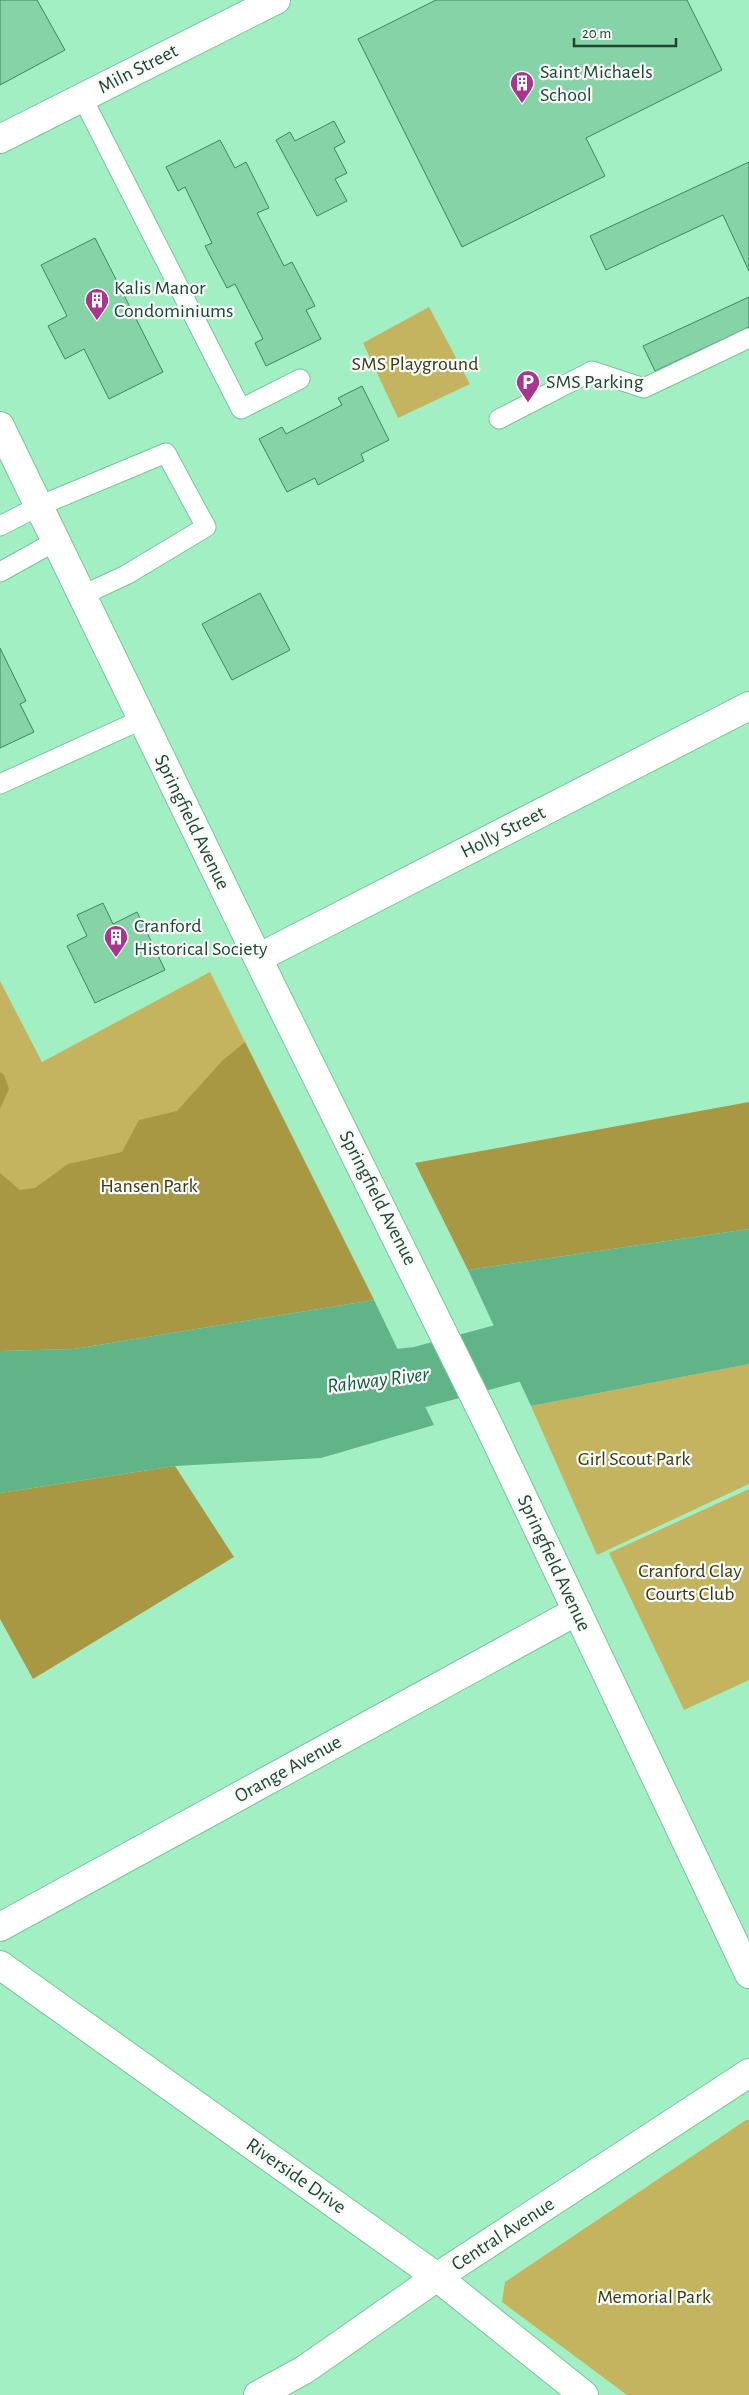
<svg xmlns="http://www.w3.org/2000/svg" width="749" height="2395" font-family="'Alegreya Sans',sans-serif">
	<rect width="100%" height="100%" fill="#a3efc4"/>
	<g fill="#c4b460">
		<path d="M429 307 470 384 398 418 363 343Z"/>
		<path d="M210 972 374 1300 0 1351V981L42 1062Z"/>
		<path d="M749 1364V1484L597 1555 531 1406Z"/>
		<path d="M749 1489V1680L684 1710 609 1553Z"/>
		<path d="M746 2120H749V2395H627L502 2302 505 2282Z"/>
	</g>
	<g fill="#a89844">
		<path d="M245 1042 374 1300 74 1349 0 1351V1173L20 1190 35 1188 68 1164 122 1152 139 1120 177 1111 222 1061Z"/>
		<path d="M0 1072 4 1075 9 1089 0 1109Z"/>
		<path d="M749 1102V1229L468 1270 415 1163Z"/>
		<path d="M175 1466 234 1557 33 1679 0 1619V1493Z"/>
	</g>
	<g fill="#60b487">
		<path d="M749 1229V1364L531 1406 468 1270Z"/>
		<path d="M374 1300 434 1425 321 1458 175 1466 0 1493V1351L74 1349Z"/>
	</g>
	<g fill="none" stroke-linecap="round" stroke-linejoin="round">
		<path stroke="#60b487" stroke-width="61" d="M328 1387 420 1377 749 1288"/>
	</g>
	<g fill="#87d3a8" stroke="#3a865f">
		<path d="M0 0H37L65 50 0 85Z"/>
		<path d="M436 0H687L722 70 586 138 605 176 462 247 358 39Z"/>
		<path d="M334 121 345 142 334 148 347 173 335 179 347 201 317 216 276 140 290 132 295 141Z"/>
		<path d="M220 140 235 168 246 162 269 208 257 213 284 266 292 262 315 306 306 310 321 339 266 366 255 343 263 339 235 284 227 288 205 246 212 243 185 187 178 191 166 167Z"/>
		<path d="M749 162V271L723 215 606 270 590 236Z"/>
		<path d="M95 238 163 372 109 399 84 349 65 359 48 326 67 316 41 265Z"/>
		<path d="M749 297V327L655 371 643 346Z"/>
		<path d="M362 386 389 440 361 454 364 461 318 485 315 478 287 492 259 439 282 427 286 434 342 405 338 398Z"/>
		<path d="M260 593 290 650 232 680 202 624Z"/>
		<path d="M0 648 26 701 20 704 34 732 0 748Z"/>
		<path d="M103 903 113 924 137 912 165 970 95 1003 67 946 87 936 77 915Z"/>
	</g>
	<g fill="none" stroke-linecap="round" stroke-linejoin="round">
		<g stroke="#79c49a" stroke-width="21">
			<g id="service">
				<path d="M82 97 241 409 300 379"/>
				<path d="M499 419 592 371 644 388 749 338"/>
				<path d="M0 526 39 506 166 453 206 527 126 575 83 595"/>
				<path d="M0 572 56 541"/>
				<path d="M0 784 143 719"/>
			</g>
		</g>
		<g stroke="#79c49a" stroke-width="30">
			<g id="minor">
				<path d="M0 139 276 0"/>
				<path d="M258 958 749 706"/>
				<path d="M0 1965 437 2277 584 2395"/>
				<path d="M258 2395 304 2370 437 2277 749 2073"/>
			</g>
		</g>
		<g stroke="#79c49a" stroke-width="30">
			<g id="tertiary">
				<path d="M0 426 271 985 491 1430 749 1974"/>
				<path d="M0 1927 577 1611"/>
			</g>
		</g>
		<use href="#service" stroke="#fff" stroke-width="19"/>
		<use href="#minor" stroke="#fff" stroke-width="28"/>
		<use href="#tertiary" stroke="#fff" stroke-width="28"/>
	</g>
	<defs>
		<g id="building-pin" transform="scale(1.25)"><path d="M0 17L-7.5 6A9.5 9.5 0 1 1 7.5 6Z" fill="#a9358e" stroke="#f7fefa"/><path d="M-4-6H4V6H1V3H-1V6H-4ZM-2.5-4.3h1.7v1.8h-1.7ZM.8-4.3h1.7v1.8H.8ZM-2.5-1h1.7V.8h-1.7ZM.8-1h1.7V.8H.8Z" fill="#fff"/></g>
		<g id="parking-pin" transform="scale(1.25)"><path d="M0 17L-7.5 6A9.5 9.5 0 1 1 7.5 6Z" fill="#a9358e" stroke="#f7fefa"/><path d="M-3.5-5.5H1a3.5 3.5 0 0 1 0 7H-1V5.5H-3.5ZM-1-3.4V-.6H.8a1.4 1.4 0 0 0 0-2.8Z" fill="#fff"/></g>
	</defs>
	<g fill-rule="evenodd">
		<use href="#building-pin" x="522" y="83"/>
		<use href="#building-pin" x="97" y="300"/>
		<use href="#parking-pin" x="528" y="382"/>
		<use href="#building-pin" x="116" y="937"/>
	</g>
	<g text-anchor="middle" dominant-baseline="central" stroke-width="4.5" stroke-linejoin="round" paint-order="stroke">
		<g font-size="20" fill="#234231" stroke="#f7fefa">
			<text transform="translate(138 69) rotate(-27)">Miln Street</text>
			<text transform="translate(192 822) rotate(64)">Springfield Avenue</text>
			<text transform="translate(503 832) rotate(-27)">Holly Street</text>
			<text transform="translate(378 1198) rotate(63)">Springfield Avenue</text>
			<text transform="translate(554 1563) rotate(65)">Springfield Avenue</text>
			<text transform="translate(288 1769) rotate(-29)">Orange Avenue</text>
			<text transform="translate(296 2176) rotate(35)">Riverside Drive</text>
			<text transform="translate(503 2234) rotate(-33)">Central Avenue</text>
		</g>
		<g font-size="20" fill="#234231" stroke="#f7fefa" text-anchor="start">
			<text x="540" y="72">Saint Michaels<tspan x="540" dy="23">School</tspan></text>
			<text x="114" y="288">Kalis Manor<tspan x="114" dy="23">Condominiums</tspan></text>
			<text x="546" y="382">SMS Parking</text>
			<text x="134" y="926">Cranford<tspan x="134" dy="23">Historical Society</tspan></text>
		</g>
		<g font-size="20" fill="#3d3712" stroke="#f7fefa">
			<text x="415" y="364">SMS Playground</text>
			<text x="149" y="1186">Hansen Park</text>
			<text x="634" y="1459">Girl Scout Park</text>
			<text x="690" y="1571">Cranford Clay<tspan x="690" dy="23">Courts Club</tspan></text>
			<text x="654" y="2297">Memorial Park</text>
		</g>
		<g font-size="21" font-style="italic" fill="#18583a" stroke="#f7fefa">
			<text transform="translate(378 1380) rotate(-7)">Rahway River</text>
		</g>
	</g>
	<path d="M574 38v8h102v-8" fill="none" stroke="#234231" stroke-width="2.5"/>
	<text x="582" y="38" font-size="15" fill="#234231" stroke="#f7fefa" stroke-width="4" paint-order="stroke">20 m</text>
</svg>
